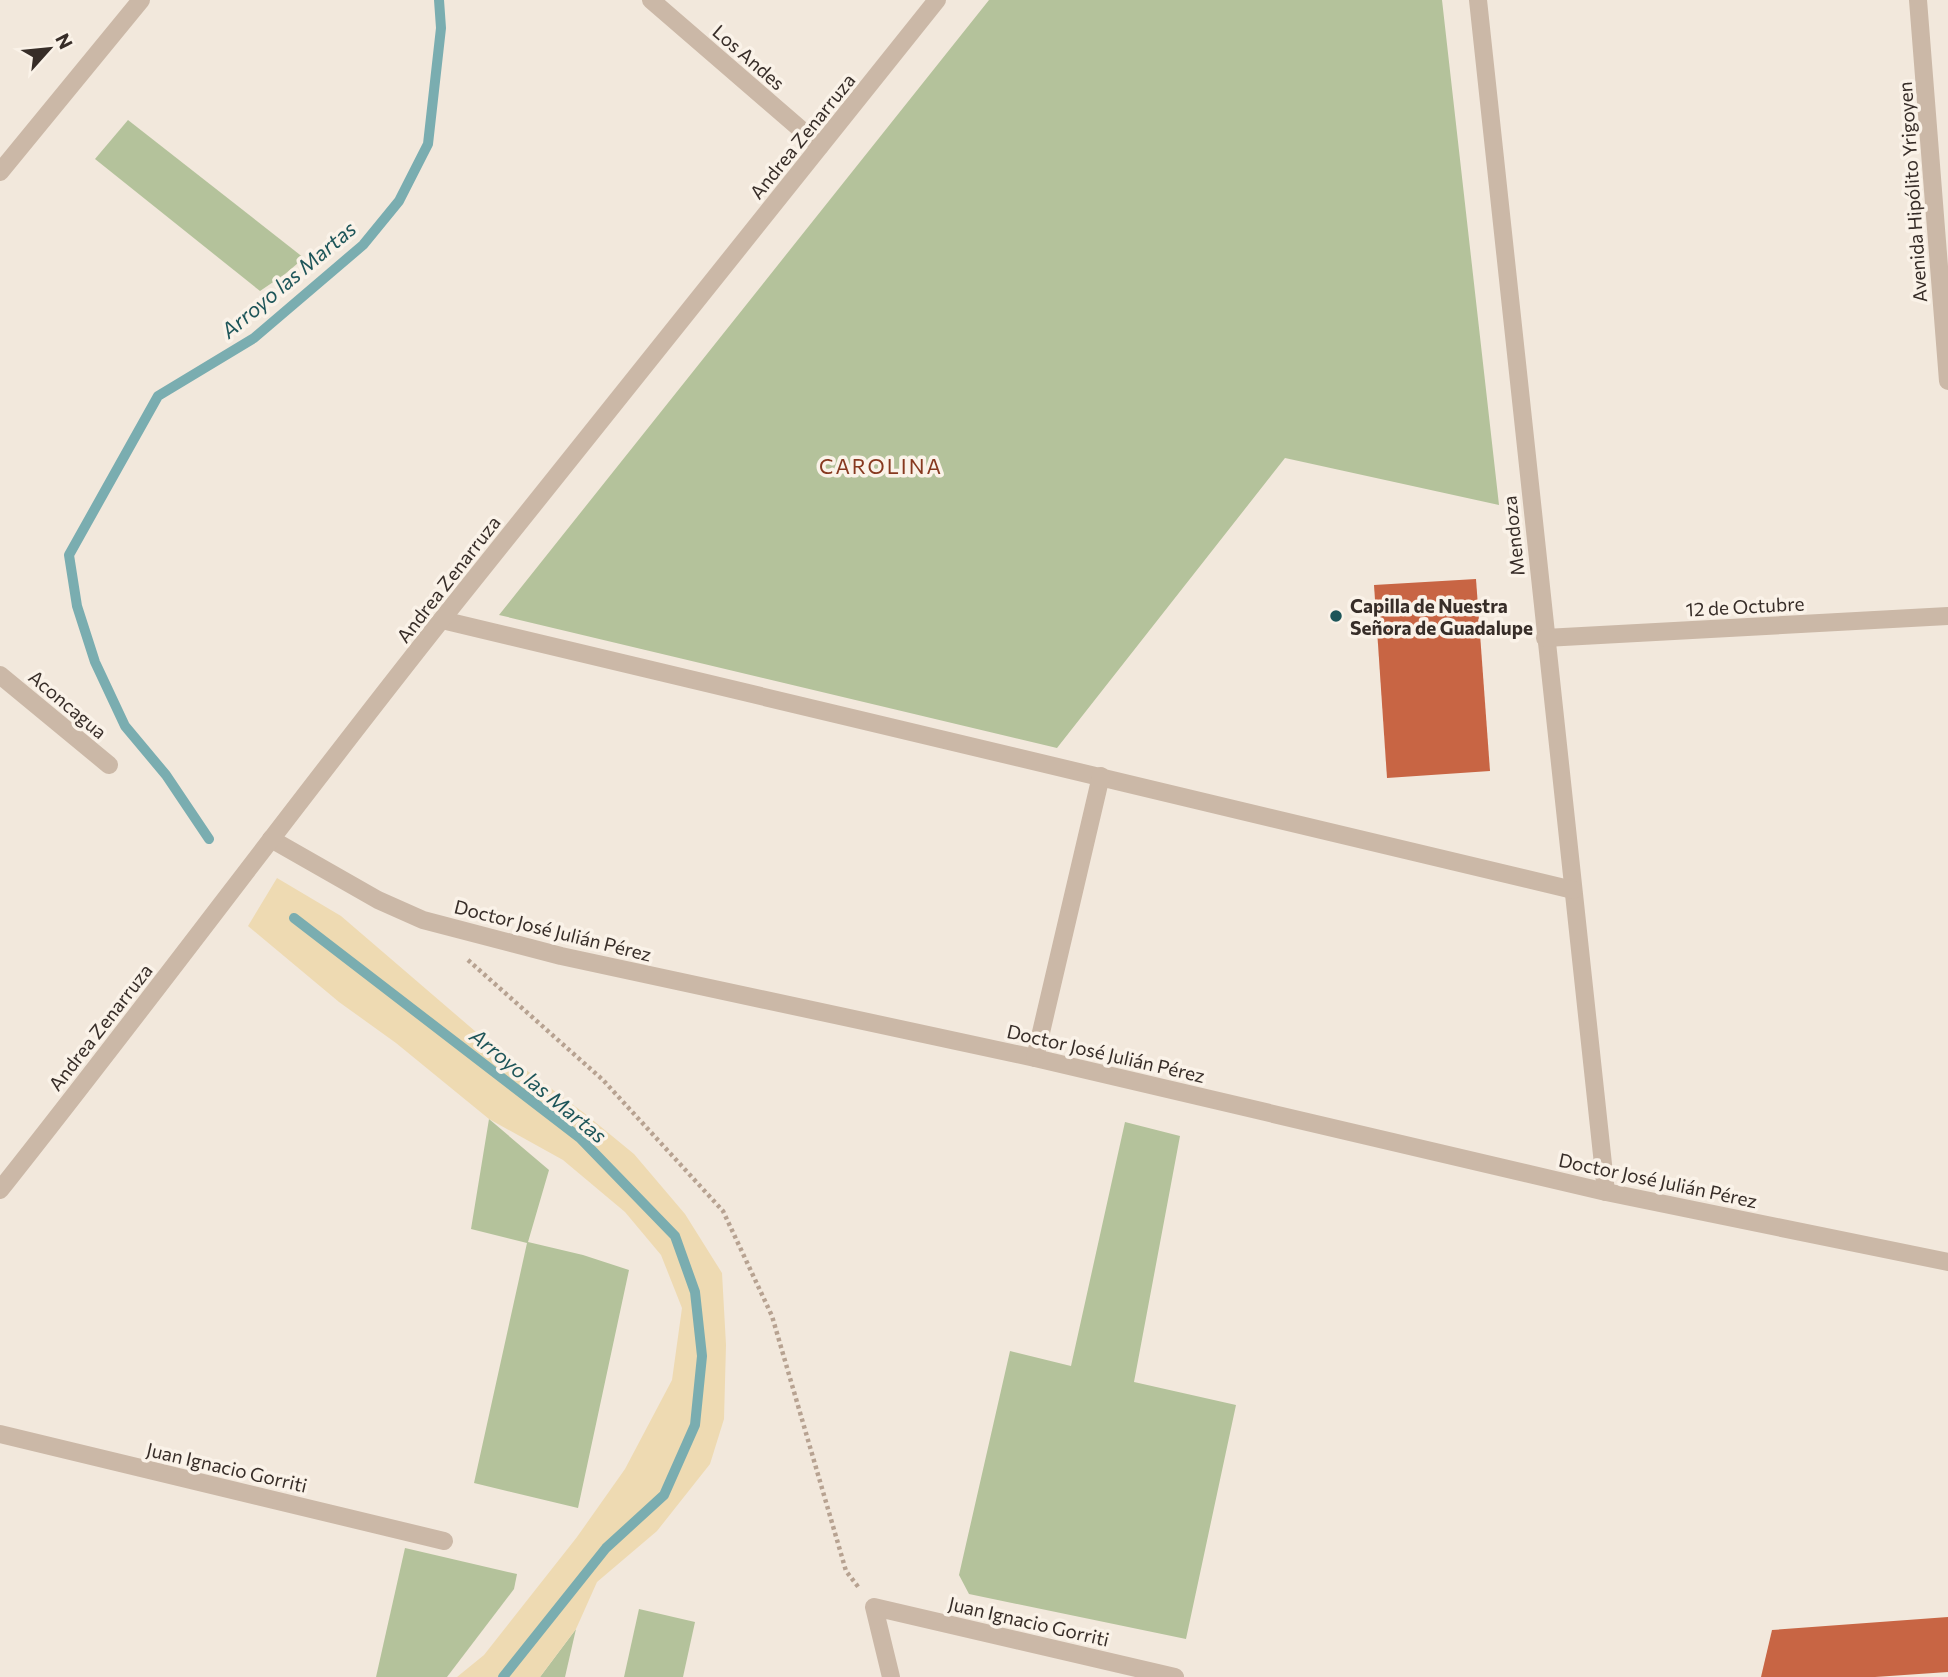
<svg xmlns="http://www.w3.org/2000/svg" width="1948" height="1677" font-family="Commissioner,sans-serif">
	<rect width="100%" height="100%" fill="#f2e8dc"/>
	<g fill="#b4c29b">
		<path d="M989 0H1442L1499 505 1285 458 1057 748 499 615Z"/>
		<path d="M128 120 304 258 285 274 260 291 95 159Z"/>
		<path d="M489 1119 549 1170 528 1242 583 1255 629 1270 578 1508 474 1483 527 1243 471 1229Z"/>
		<path d="M1125 1122 1180 1136 1134 1382 1236 1405 1186 1639 969 1594 959 1575 1010 1351 1071 1366Z"/>
		<path d="M405 1548 517 1574 514 1589 447 1677H376Z"/>
		<path d="M639 1609 695 1622 683 1677H624Z"/>
		<path d="M576 1629 565 1677H540Z"/>
	</g>
	<path fill="#eedab2" d="M277 878 341 916 483 1038 584 1113 634 1154 685 1214 722 1273 726 1345 724 1419 710 1464 657 1531 597 1582 576 1629 540 1677H457L484 1655 577 1537 625 1469 672 1380 682 1308 661 1255 625 1212 563 1160 489 1119 396 1043 339 1002 248 926Z"/>
	<g fill="none" stroke-linecap="round" stroke-linejoin="round">
		<g stroke="#7aadb0" stroke-width="10">
			<path d="M209 839 166 775 125 726 95 662 77 606 69 555 158 396 254 338 363 245 399 201 428 144 441 28 439 0"/>
			<path d="M294 918 580 1138 675 1236 695 1292 702 1356 695 1425 664 1495 606 1548 503 1677"/>
		</g>
	</g>
	<g fill="#c86544">
		<path d="M1476 579 1490 771 1387 778 1374 585Z"/>
		<path d="M1948 1617V1672L1875 1677H1761L1772 1630Z"/>
	</g>
	<g fill="none" stroke-linecap="round" stroke-linejoin="round">
		<path stroke="#b7a291" stroke-width="4.5" stroke-dasharray="3.5 3.5" stroke-linecap="butt" d="M468 960 603 1080 723 1211 772 1316 846 1571 859 1588"/>
		<g stroke="#cbb8a7" stroke-width="18">
			<path d="M651 0 820 146"/>
			<path d="M1478 0 1606 1192"/>
			<path d="M0 172 141 0"/>
			<path d="M442 620 1573 890"/>
			<path d="M1545 638 1948 616"/>
			<path d="M0 675 109 765"/>
			<path d="M271 839 378 900 423 920 561 956 1035 1058 1606 1192 1948 1262"/>
			<path d="M1035 1058 1101 776"/>
			<path d="M0 1190C150 1001 293 807 443 618 606 411 772 206 937 0"/>
			<path d="M0 1434 444 1541"/>
			<path d="M891 1677 874 1607 1175 1677"/>
		</g>
		<path stroke="#cbb8a7" stroke-width="18" d="M1918 0 1948 381"/>
	</g>
	<circle fill="#1d5559" stroke="#faf2e8" stroke-width="2.5" cx="1336" cy="616" r="7"/>
	<g text-anchor="middle" dominant-baseline="central" stroke-width="7" stroke-linejoin="round" paint-order="stroke">
		<g font-size="19" fill="#372d28" stroke="#faf2e8">
			<text transform="translate(749 57) rotate(41)">Los Andes</text>
			<text transform="translate(802 136) rotate(-51)">Andrea Zenarruza</text>
			<text transform="translate(1912 192) rotate(-94)">Avenida Hipólito Yrigoyen</text>
			<text transform="translate(1513 536) rotate(-96)">Mendoza</text>
			<text transform="translate(448 579) rotate(-52)">Andrea Zenarruza</text>
			<text transform="translate(1745 606) rotate(-3)">12 de Octubre</text>
			<text transform="translate(68 704) rotate(40)">Aconcagua</text>
			<text transform="translate(553 930) rotate(14)">Doctor José Julián Pérez</text>
			<text transform="translate(100 1027) rotate(-52)">Andrea Zenarruza</text>
			<text transform="translate(1106 1053) rotate(13)">Doctor José Julián Pérez</text>
			<text transform="translate(1658 1180) rotate(12)">Doctor José Julián Pérez</text>
			<text transform="translate(227 1467) rotate(13)">Juan Ignacio Gorriti</text>
			<text transform="translate(1029 1621) rotate(13)">Juan Ignacio Gorriti</text>
		</g>
		<g font-size="19" font-weight="bold" fill="#372d28" stroke="#faf2e8" text-anchor="start">
			<text x="1350" y="605">Capilla de Nuestra<tspan x="1350" dy="22">Señora de Guadalupe</tspan></text>
		</g>
		<g font-size="21" font-style="italic" fill="#1d5559" stroke="#faf2e8">
			<text transform="translate(288 279) rotate(-40)">Arroyo las Martas</text>
			<text transform="translate(539 1085) rotate(39)">Arroyo las Martas</text>
		</g>
		<g font-size="21" letter-spacing="2" fill="#87391f" stroke="#faf2e8">
			<text x="881" y="465">CAROLINA</text>
		</g>
	</g>
	<g transform="translate(49 49) rotate(63)" stroke="#faf2e8" stroke-width="5" paint-order="stroke">
	<path d="M0-5L12 26L0 18L-12 26Z" fill="#372d28"/>
	<text y="-10" font-size="19" font-weight="bold" text-anchor="middle" fill="#372d28">N</text>
	</g>
</svg>
